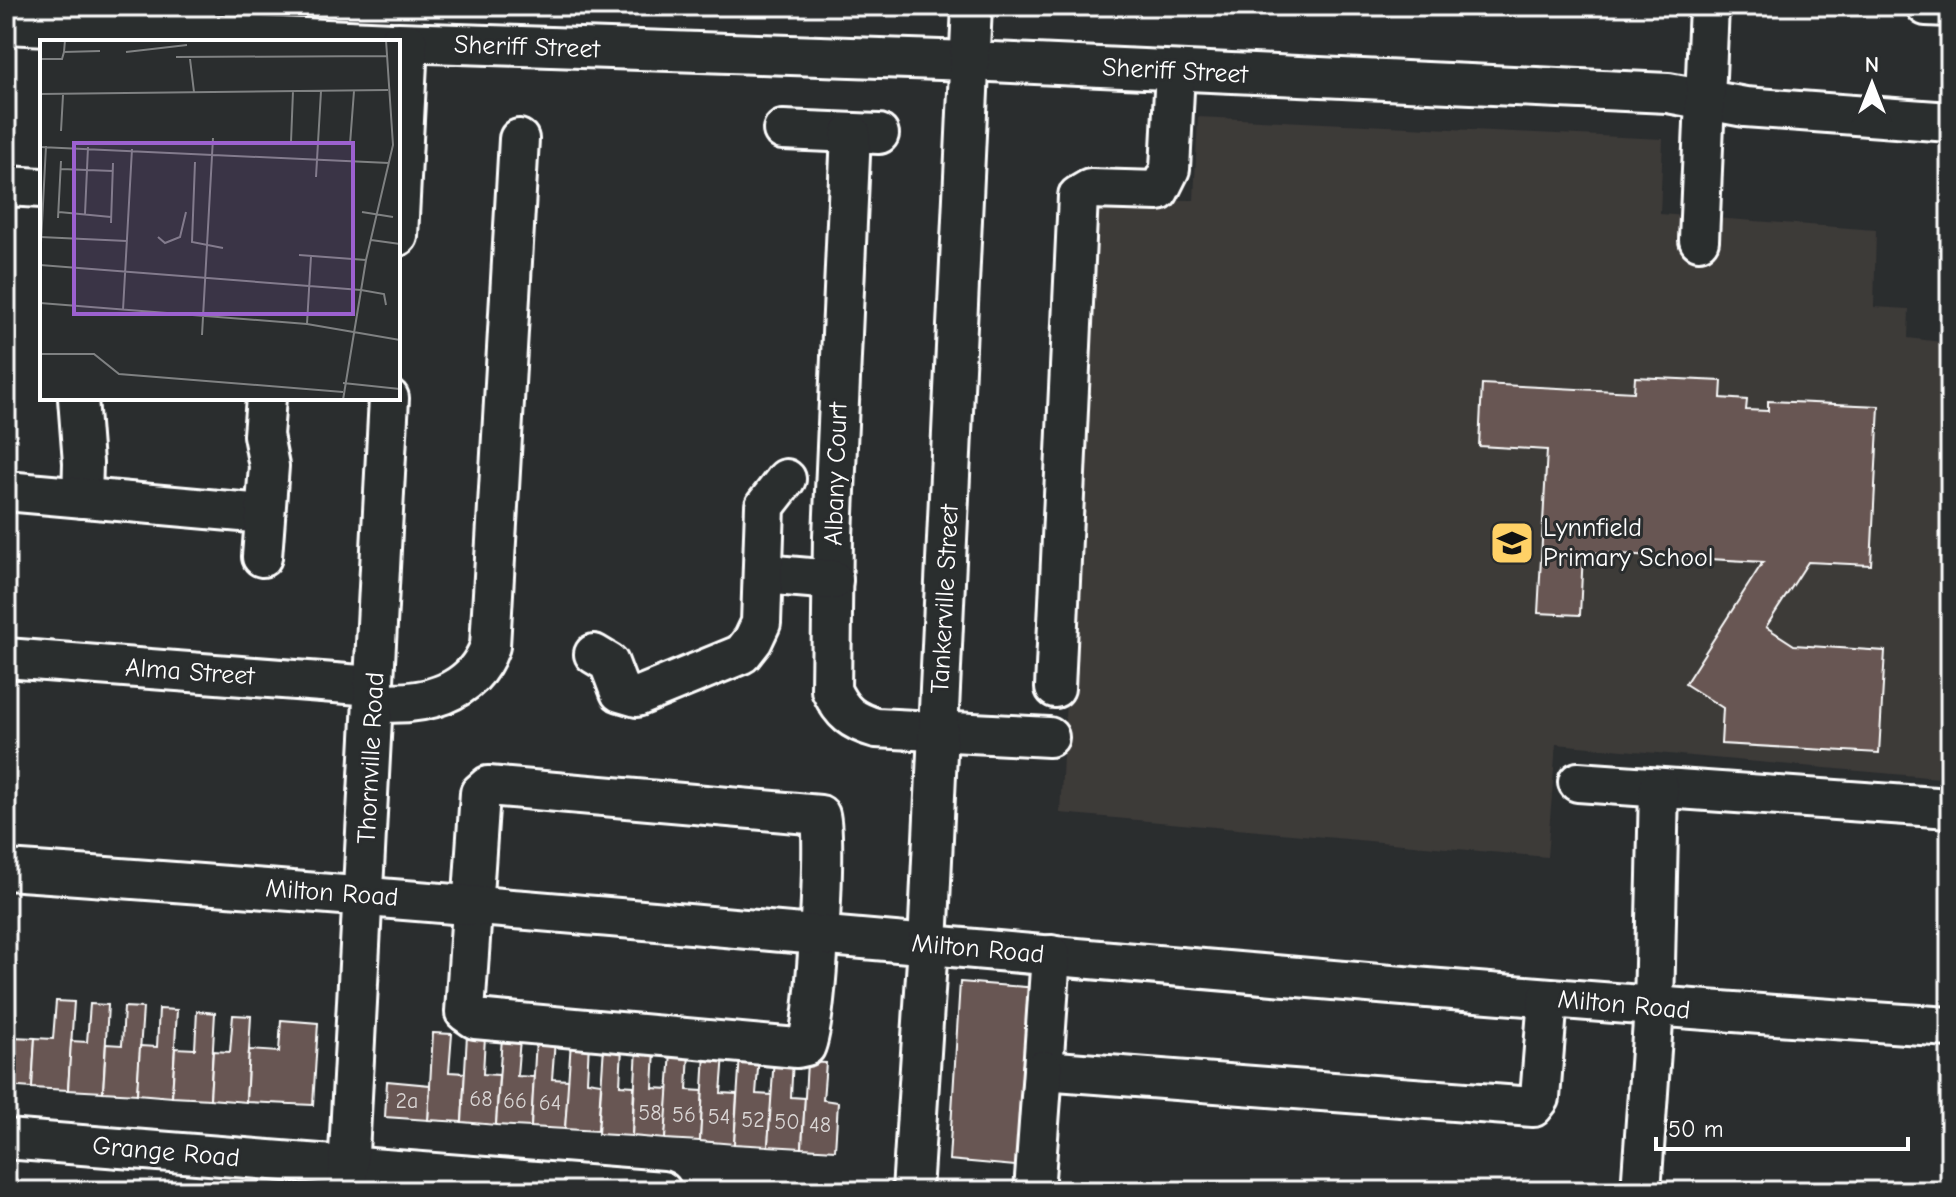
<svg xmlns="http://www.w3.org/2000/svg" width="1956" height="1197" font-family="'Comic Neue',sans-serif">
	<rect width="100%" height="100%" fill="#2a2d2e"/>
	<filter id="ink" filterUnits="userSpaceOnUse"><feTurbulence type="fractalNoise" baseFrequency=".0125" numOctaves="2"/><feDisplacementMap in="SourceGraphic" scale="16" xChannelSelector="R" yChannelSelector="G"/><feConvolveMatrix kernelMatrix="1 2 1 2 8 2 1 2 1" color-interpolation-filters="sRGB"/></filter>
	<g filter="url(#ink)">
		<path fill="#3d3a39" d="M1198 117 1663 139 1660 214 1876 230 1874 307 1909 309 1908 338 1950 343V779L1556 744 1547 857 1060 813 1093 199 1194 200Z"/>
		<g fill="#685752" stroke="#fff" stroke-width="2">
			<path d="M1635 377 1722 381 1721 398 1747 400 1746 410 1768 411V401L1879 406 1871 565 1808 562 1766 627 1794 645 1885 651 1879 753 1721 744 1723 708 1685 684 1763 562 1583 552 1580 615 1538 613 1547 450 1479 446 1482 384 1634 392Z"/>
			<path d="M960 982 1038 988 1026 1167 949 1160Z"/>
			<path d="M6 998H14L12 1037 35 1038 32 1088 6 1086Z"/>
			<path d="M56 1001 74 1002 68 1090 32 1088 35 1038 53 1039Z"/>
			<path d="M90 1004 108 1005 103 1092 68 1090 71 1041 87 1042Z"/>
			<path d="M124 1007 143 1008 137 1094 103 1092 106 1044 122 1045Z"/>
			<path d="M159 1009 177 1010 172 1097 137 1094 140 1046 157 1047Z"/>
			<path d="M197 1011 215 1013 210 1099 172 1097 175 1048 195 1049Z"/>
			<path d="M233 1015 251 1016 246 1102 210 1099 213 1051 230 1052Z"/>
			<path d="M281 1020 318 1023 313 1105 246 1102 249 1050 279 1052Z"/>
			<path d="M433 1033 452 1034 449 1072 465 1073 462 1122 428 1120Z"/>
			<path d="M467 1035 485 1036 483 1074 499 1075 496 1125 462 1122Z"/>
			<path d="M502 1037 520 1038 517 1076 534 1077 531 1127 496 1125Z"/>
			<path d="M536 1039 555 1040 552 1079 569 1080 565 1129 531 1127Z"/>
			<path d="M571 1041 589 1042 587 1081 601 1083 598 1131 565 1129Z"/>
			<path d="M604 1046 622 1047 620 1085 634 1086 632 1136 598 1134Z"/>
			<path d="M637 1048 655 1049 653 1088 669 1089 665 1139 632 1136Z"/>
			<path d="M671 1051 689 1052 687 1090 703 1091 700 1141 665 1139Z"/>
			<path d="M705 1053 724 1054 721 1093 737 1094 734 1144 700 1141Z"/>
			<path d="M740 1055 759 1056 756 1094 772 1095 768 1146 734 1144Z"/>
			<path d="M774 1057 793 1058 791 1097 805 1098 802 1148 768 1146Z"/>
			<path d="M807 1062 826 1063 823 1100 838 1102 835 1150 802 1148Z"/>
			<path d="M387 1081 430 1085 428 1120 385 1117Z"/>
			<path d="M29 1185 61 1187V1191H29Z"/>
		</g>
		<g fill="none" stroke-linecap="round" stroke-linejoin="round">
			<g stroke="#fff" stroke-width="44">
				<g id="minor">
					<path d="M1926 6 1950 7"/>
					<path d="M6 24 391 42"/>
					<path d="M398 42 970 61 1668 93 1745 107 1950 122"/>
					<path d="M783 130 879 134"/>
					<path d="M851 133 833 536 831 690C842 713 852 721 876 728L1049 737"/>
					<path d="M6 186 42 188"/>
					<path d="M398 236 408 43"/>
					<path d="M1699 240 1709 6"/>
					<path d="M78 398 83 463 82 498"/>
					<path d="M6 491 264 514"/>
					<path d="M262 557 269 466 263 435 266 398"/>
					<path d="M763 574 833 580"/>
					<path d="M594 654 609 663 620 692 637 697 742 654 753 640 761 623 765 506 786 479"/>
					<path d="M6 658 374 686"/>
					<path d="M1055 688 1078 196 1090 189 1159 191 1170 169 1175 71"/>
					<path d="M374 702C421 706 472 696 490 646L519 139"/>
					<path d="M1578 782 1950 808"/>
					<path d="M488 786 820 815C827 831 816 1033 806 1046L797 1048 475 1019 465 1012 480 793Z"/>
					<path d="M6 870C655 914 1301 985 1950 1027"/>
					<path d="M1051 955 1043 1070 1533 1107 1540 1098 1548 998"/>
					<path d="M6 1139 662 1191"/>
					<path d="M347 1191 389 398"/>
					<path d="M912 1191 928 945 972 6"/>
					<path d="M1034 1191 1043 1070"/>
					<path d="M1641 1191 1654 1008 1659 788"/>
				</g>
			</g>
			<use href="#minor" stroke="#2a2d2e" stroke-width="38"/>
		</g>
	</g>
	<defs>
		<g id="school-square" transform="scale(2.3)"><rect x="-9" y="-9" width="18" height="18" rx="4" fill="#ffd166" stroke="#2a2d2e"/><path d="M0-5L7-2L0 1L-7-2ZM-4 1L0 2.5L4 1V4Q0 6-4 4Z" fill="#111"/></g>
	</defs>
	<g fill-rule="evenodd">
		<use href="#school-square" x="1512" y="543"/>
	</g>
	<g text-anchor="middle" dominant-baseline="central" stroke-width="6" stroke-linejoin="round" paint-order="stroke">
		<g font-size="22" fill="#d9d5d4">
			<text x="481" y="1099">68</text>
			<text x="407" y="1101">2a</text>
			<text x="515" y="1101">66</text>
			<text x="550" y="1103">64</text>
			<text x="650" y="1113">58</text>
			<text x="684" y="1115">56</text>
			<text x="719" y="1117">54</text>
			<text x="753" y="1120">52</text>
			<text x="787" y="1122">50</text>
			<text x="820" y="1125">48</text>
		</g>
		<g font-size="26" fill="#fff" stroke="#2a2d2e">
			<text transform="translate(527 47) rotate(2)">Sheriff Street</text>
			<text transform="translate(1175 71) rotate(3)">Sheriff Street</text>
			<text transform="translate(836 474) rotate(-88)">Albany Court</text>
			<text transform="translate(945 599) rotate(-87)">Tankerville Street</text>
			<text transform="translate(190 672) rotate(4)">Alma Street</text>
			<text transform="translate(371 758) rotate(-87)">Thornville Road</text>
			<text transform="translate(332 893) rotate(4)">Milton Road</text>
			<text transform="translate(978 949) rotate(5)">Milton Road</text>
			<text transform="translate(1624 1005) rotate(5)">Milton Road</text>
			<text transform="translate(166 1152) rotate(5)">Grange Road</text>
		</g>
		<g font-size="26" fill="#fff" stroke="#2a2d2e" text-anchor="start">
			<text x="1543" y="528">Lynnfield<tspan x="1543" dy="30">Primary School</tspan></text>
		</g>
	</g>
	<g transform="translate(40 40)">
		<rect width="360" height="360" fill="#2a2d2e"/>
		<path fill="none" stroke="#7f8182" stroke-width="2" d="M25 0 24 12 60 11M86 12 147 5M136 17 347 16M0 19H22L24 12M150 19 154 52M0 54 348 50M21 91 23 55M251 102 253 51M310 104 314 51M0 107 349 123M155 122 152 202 183 208M21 129 73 131M276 137 281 51M19 172 71 177M322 172 353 177M45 174 48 107M18 178 21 121M71 183 73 123M0 197 87 201M118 197 125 203 140 197 146 172M331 200 360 204M259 215 326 220M0 222 6 106M0 225 321 250 344 254 346 265M0 263 267 284 360 300M83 270 92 109M267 284 271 216M162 295 173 98M0 314H54L79 334 303 352M303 343 360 349M303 360 326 220 353 105 346 0"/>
		<path fill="#9c61cf" fill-opacity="0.15" stroke="#9c61cf" stroke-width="4" d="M34 103H313V274H34Z"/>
		<rect width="360" height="360" fill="none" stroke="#fff" stroke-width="4"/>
	</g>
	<rect width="1956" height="1197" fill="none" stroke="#2a2d2e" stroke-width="32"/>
	<rect x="16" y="16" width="1924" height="1165" fill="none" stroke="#fff" stroke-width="3" filter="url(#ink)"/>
	<g transform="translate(1872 84)" stroke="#2a2d2e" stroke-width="6" paint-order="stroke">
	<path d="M0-6L14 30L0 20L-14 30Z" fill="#ffffff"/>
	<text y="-12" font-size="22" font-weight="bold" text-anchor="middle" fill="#ffffff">N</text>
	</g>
	<path d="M1656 1137v12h252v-12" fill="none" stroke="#ffffff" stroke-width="4"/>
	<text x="1668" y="1137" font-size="24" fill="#ffffff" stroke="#2a2d2e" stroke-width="6" paint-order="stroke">50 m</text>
</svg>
